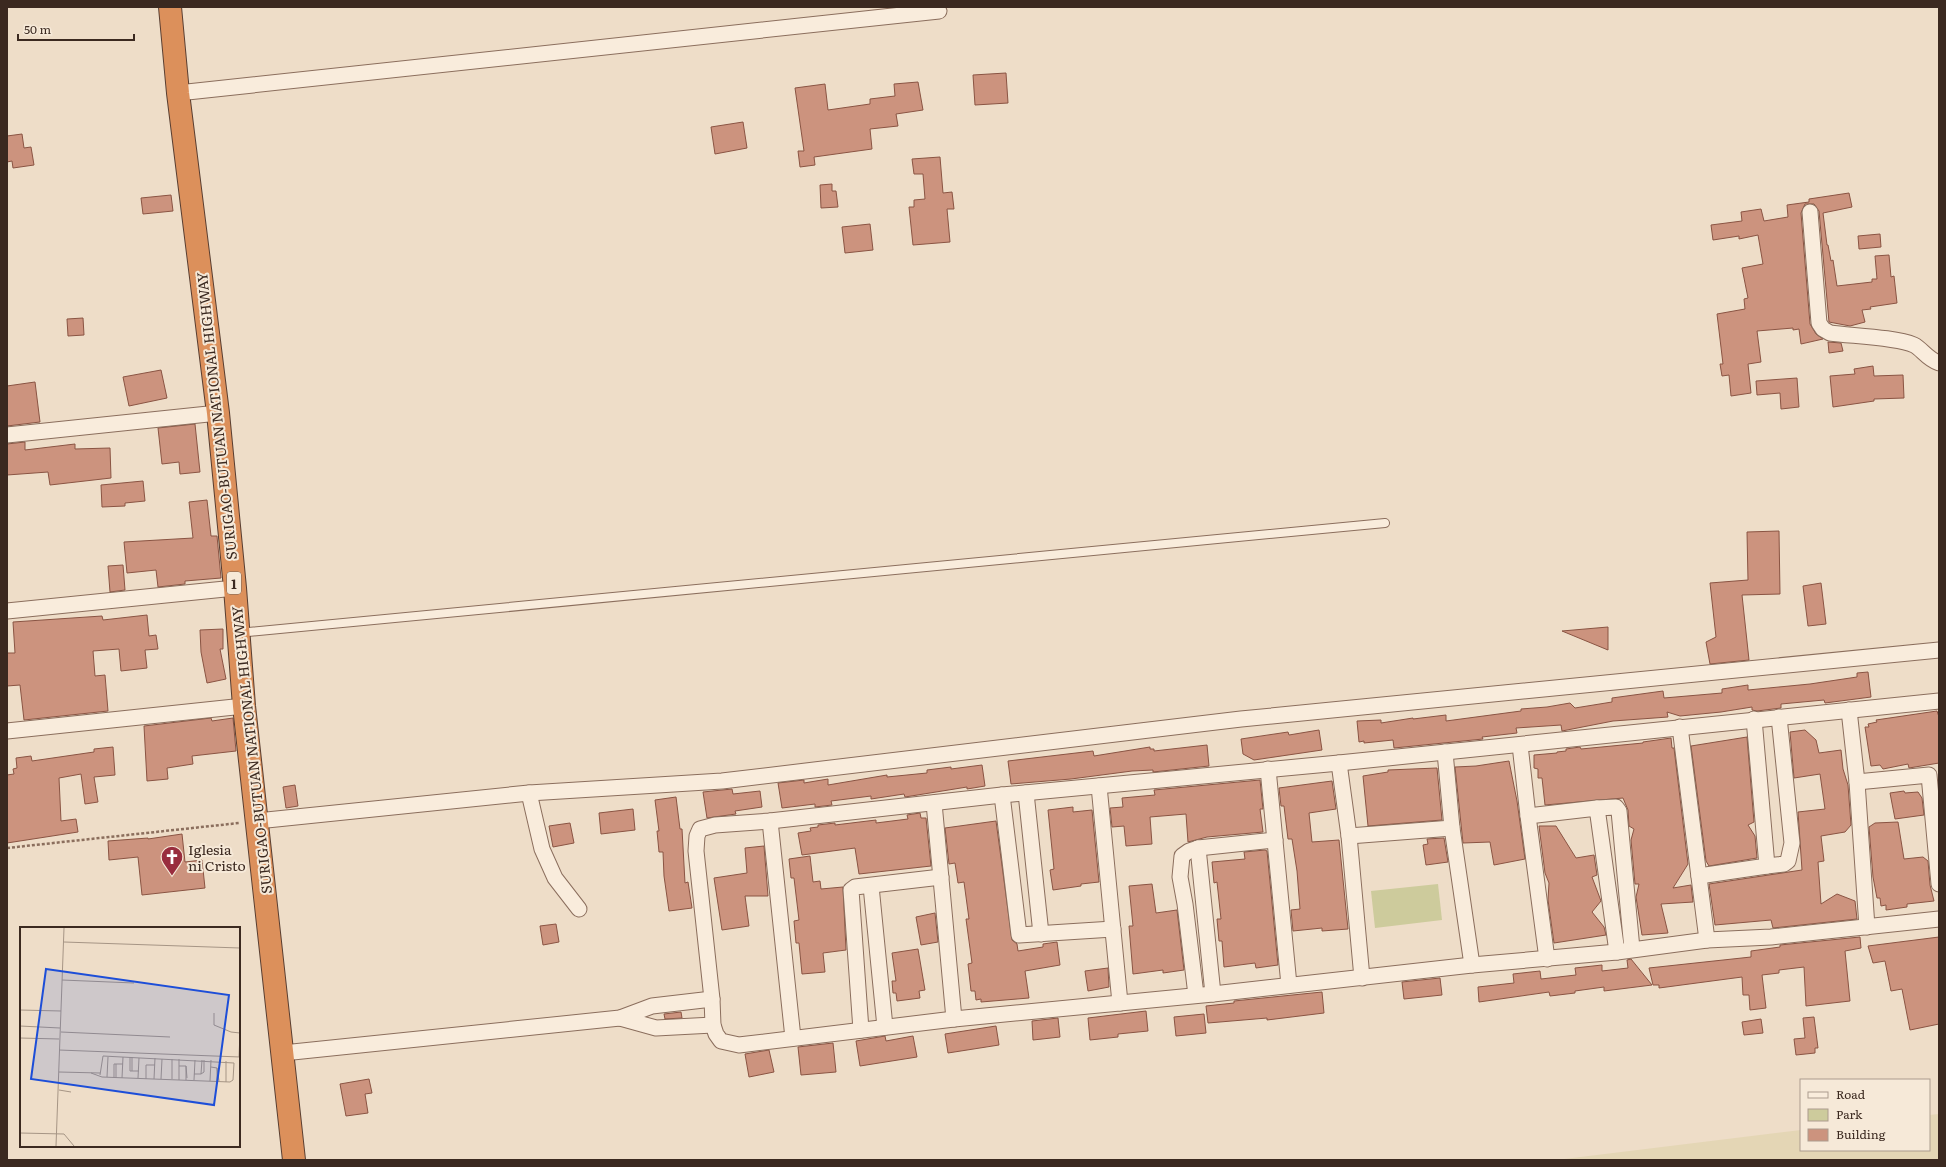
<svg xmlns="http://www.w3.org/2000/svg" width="1946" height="1167" font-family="Literata,serif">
	<rect width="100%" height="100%" fill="#eeddc8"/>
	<path fill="#e4d6b5" d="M1939 1114V1160H1556L1801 1130V1150H1929V1115Z"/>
	<path fill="#cdcb9c" d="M1438 884 1442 920 1375 928 1371 891Z"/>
	<g fill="#cc937e" stroke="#8a5443">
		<path d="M1006 73 1008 103 975 105 973 75Z"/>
		<path d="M918 82 923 110 896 114 898 126 870 129 872 149 814 157 815 165 800 167 798 151H804L795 88 825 84 828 110 870 104V99L895 96 894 84Z"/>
		<path d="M743 122 747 148 715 154 711 127Z"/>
		<path d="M22 134 24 148 31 147 34 165 13 168 12 161 7 162V136Z"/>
		<path d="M940 157 943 193 952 192 954 209H947L950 242 913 245 909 207H914V200L925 199 923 174H914L912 159Z"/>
		<path d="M832 184V191H836L838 207 821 208 820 185Z"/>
		<path d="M1849 193 1852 207 1823 213 1827 245H1828L1831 261 1833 260 1837 286 1872 282V279H1877L1875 256 1889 255 1891 277 1894 276 1897 303 1870 307 1871 309 1862 310 1865 322 1850 326 1829 322 1819 211 1814 204H1805L1801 213 1810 324 1816 334 1823 339 1801 344 1799 329 1793 330V328L1757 331 1761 362 1748 364 1751 393 1731 396 1729 375 1722 376 1720 364H1723L1717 314 1745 309 1744 299 1748 298 1742 268 1763 264 1758 235 1739 239V236L1713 240 1711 225 1742 221 1741 212 1761 209 1764 221 1788 217 1787 205 1809 202V199Z"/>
		<path d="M171 195 173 211 143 214 141 198Z"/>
		<path d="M870 224 873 250 845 253 842 227Z"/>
		<path d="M1880 234 1881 247 1859 249 1858 236Z"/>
		<path d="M83 318 84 335 68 336 67 319Z"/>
		<path d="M1828 342 1841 343 1843 351 1829 353Z"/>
		<path d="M1873 366 1874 376 1903 375 1904 398 1874 399V401L1833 407 1830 376 1855 374 1854 369Z"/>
		<path d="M161 370 167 398 129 406 123 377Z"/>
		<path d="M1797 378 1799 407 1781 409 1780 393 1757 395 1756 381Z"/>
		<path d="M35 382 40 422 7 426V386Z"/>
		<path d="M195 424 200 472 180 474 179 462 162 464 158 428Z"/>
		<path d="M25 442V450L75 444V449L110 448 111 478 50 485 48 472 7 475V444Z"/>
		<path d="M143 481 145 501 125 503V506L102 507 101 485Z"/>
		<path d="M207 500 211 536H217L221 578 185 581V584L158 587 156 570 127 573 124 542 193 538 189 502Z"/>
		<path d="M1779 531 1780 594 1742 595 1749 660 1710 664 1706 642 1716 637 1710 583 1748 580 1747 532Z"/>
		<path d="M123 565 125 590 110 592 108 566Z"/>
		<path d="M1821 583 1826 624 1808 626 1803 586Z"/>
		<path d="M147 615 149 636 156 635 158 649 145 650 147 668 121 671 119 649 93 651 95 676 105 675 108 711 24 720 20 685 7 686V653H15L13 622 102 616 103 620Z"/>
		<path d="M1608 627V650L1562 631Z"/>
		<path d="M223 629V649H220L226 679 207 683 201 652 200 630Z"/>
		<path d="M1868 672 1871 697 1825 703 1824 700 1781 704V708L1757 711 1752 710V707L1721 712 1680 716 1667 712 1668 717 1613 721 1562 731 1561 725 1516 728 1517 733 1482 737 1483 739 1394 748 1393 740 1364 743V741L1359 742 1357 721 1381 720V723L1413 718V719L1446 715V721L1521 711V709L1547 707 1570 703 1575 708 1612 702V698L1663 691 1664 698 1722 693V689L1748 685V690L1810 684 1857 677V673Z"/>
		<path d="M1937 711 1939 717V763L1909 768 1908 764 1883 769 1880 765 1871 766 1865 727H1869L1868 724 1877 722 1876 720Z"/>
		<path d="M211 718 212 721 233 718 236 751 192 756 193 764 167 768 168 779 147 781 144 726Z"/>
		<path d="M1319 730 1322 750 1254 760 1243 754 1241 739 1288 732 1289 735Z"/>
		<path d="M1805 730 1816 740 1819 753 1841 750 1843 769 1848 785 1851 825 1845 832 1821 836 1824 861 1818 862 1821 904 1837 894 1855 901 1857 919 1773 928 1771 920 1715 925 1709 884 1802 870 1798 812 1825 809 1820 774 1794 778 1790 732Z"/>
		<path d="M1747 737 1754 822 1748 825 1755 836 1757 858 1709 866 1706 861 1691 746Z"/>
		<path d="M1671 738 1672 748H1674L1688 864 1673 888 1691 885 1693 902 1661 904 1668 933 1642 935 1636 897 1639 884H1635L1631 840 1634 829 1629 826 1628 810 1623 798 1545 805 1542 778H1538V769L1534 768V755L1557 753V752L1566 751V749L1580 747 1581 749 1643 743V742Z"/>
		<path d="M1207 745 1209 766 1153 772V770L1132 771 1071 779 1011 784 1008 761 1093 751 1094 756 1150 747V749H1154V751Z"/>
		<path d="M113 747 115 775 94 777 98 802 85 804 81 774 59 778 61 821 76 819 78 832 7 843V775L14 774 13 769 17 768 16 758 31 756 32 761 94 752V749Z"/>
		<path d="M1509 761 1517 801 1525 859 1494 865 1490 842 1463 843 1455 767 1476 766Z"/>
		<path d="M982 765 985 786 967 789V787L905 797 904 794 871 799V796L831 801 832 805 815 807V804L782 808 778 783 804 780V783L828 779V785L887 775V777L927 773V770L951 767V769Z"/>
		<path d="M1437 768 1442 820 1368 826 1363 776 1388 772V770Z"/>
		<path d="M1260 780 1263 809H1260L1263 832 1207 837 1188 842 1186 814 1150 817 1152 844 1126 846 1124 826 1112 827 1110 808 1123 807 1122 798 1155 795 1154 790Z"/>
		<path d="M1332 781 1336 809 1309 813 1312 842 1339 840 1348 929 1322 931V928L1293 931 1291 910 1300 909 1297 871 1292 839H1288L1284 806H1281L1279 788Z"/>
		<path d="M295 785 298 806 286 808 283 787Z"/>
		<path d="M732 789 733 794 760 791 762 807 735 811 736 814 707 818 703 792Z"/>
		<path d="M1904 791 1905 793 1918 792 1922 798 1924 815 1895 819 1890 793Z"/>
		<path d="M676 797 680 829H682L685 883 688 882 692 908 669 911 664 876 663 852H659L657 831H659L655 800Z"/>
		<path d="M1073 807V812L1092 810 1099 882 1081 884V886L1053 890 1050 870 1054 869 1048 810Z"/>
		<path d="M633 809 635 830 601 834 599 813Z"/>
		<path d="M920 813 921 818H926L931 866 859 874 855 848 802 855 798 833 811 831 810 828 818 827V825L835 823V825L876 820V823L908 819 907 815Z"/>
		<path d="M996 821 1012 940 1017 944 1018 951 1043 947V944L1057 942 1060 965 1025 971 1029 998 981 1002V999L976 1000 975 991H971L968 964 972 963 966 919H969L964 882 958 883 955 863 949 864 945 828Z"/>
		<path d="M1898 822 1904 859 1923 857 1928 861 1930 885 1934 901 1907 904V907L1886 910V905L1881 906 1880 898H1877L1873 877 1869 827 1875 823Z"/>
		<path d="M570 823 574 843 553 847 549 826Z"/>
		<path d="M1539 826H1556L1576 858 1594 855 1597 875 1592 877 1601 901 1592 912 1604 927 1606 935 1554 943 1548 900 1549 883 1545 873Z"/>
		<path d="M182 834 185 862 202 860 205 888 142 895 138 857 109 860 108 841 148 838V839Z"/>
		<path d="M1444 838 1448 862 1426 865 1423 845 1428 844 1427 839Z"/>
		<path d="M764 846 768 896H745L749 926 722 930 714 878 747 873 745 848Z"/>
		<path d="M1265 850 1267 851 1278 965 1256 968 1255 963 1224 967 1222 941H1219L1217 919H1221L1217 882 1214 883 1212 862 1245 859 1244 852Z"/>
		<path d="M810 856 813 882 820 881 821 889 843 887 846 950 823 953 825 972 802 974 799 943H796L794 921 799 920 794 878H791L789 859Z"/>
		<path d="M1152 884 1156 913 1177 910 1184 970 1163 973V970L1133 974 1129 926H1133L1129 886Z"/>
		<path d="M935 913 938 942 921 945 916 917Z"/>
		<path d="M556 924 559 942 543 945 540 926Z"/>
		<path d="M1860 937 1861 948 1845 951 1850 1001 1806 1006 1804 967 1779 970V973L1762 975 1766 1008 1750 1010 1749 995H1743L1742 977 1659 988V985H1653L1649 968 1751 957V951L1780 947V945Z"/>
		<path d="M1939 937V1024L1910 1030 1902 989 1891 991 1885 961 1873 963 1868 946Z"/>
		<path d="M918 949 925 990 919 991 920 998 897 1001 896 993H893L892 981H896L892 953Z"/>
		<path d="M1631 959 1652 985 1604 991V987L1575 991V993L1550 996 1549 992 1479 1002 1478 987 1514 983 1513 974 1540 971 1541 979 1576 975 1575 968 1602 965V971L1628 968 1627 960Z"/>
		<path d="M1108 968 1109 987 1088 991 1085 971Z"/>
		<path d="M1440 978 1442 995 1404 999 1402 982Z"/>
		<path d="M1322 992 1324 1013 1267 1020V1018L1208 1023 1206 1006 1234 1003V1001Z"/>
		<path d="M1146 1011 1148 1031 1118 1034V1037L1090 1040 1088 1018Z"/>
		<path d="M681 1012 682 1018 665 1019 664 1014Z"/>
		<path d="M1204 1014 1206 1033 1176 1036 1174 1017Z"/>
		<path d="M1814 1017 1818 1048H1815V1053L1796 1055 1794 1039 1805 1038 1803 1018Z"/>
		<path d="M1058 1018 1060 1037 1033 1040 1032 1021Z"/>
		<path d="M1761 1019 1763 1033 1744 1035 1742 1022Z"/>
		<path d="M996 1026 999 1045 948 1053 945 1034Z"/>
		<path d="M885 1036 886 1041 913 1036 917 1057 860 1066 856 1041Z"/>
		<path d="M833 1043 836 1072 801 1075 798 1047Z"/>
		<path d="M769 1050 774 1072 749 1077 745 1054Z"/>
		<path d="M369 1079 372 1093 365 1094 368 1113 346 1116 340 1084Z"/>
	</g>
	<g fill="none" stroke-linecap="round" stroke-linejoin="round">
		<g stroke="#8b6e5d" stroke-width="10">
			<path id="lane" d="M238 633 1385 523"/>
		</g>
		<g stroke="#8b6e5d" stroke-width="17">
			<g id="street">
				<path d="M178 93 939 11"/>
				<path d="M1810 212 1819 323 1823 329 1830 333C1852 336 1895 337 1914 345 1922 349 1927 359 1939 363"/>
				<path d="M7 435 218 413"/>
				<path d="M7 611 235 588"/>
				<path d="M1939 701 1339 763 1002 795 770 821 715 825 700 829 697 836 696 851 712 999 713 1025 716 1034 721 1041 739 1045 954 1019 1213 994 1472 965 1617 952 1707 940 1771 937 1939 919"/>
				<path d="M1849 710 1857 782 1867 927"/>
				<path d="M1680 727 1707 940"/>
				<path d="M7 731 244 706"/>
				<path d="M1520 745 1528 816 1547 959"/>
				<path d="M1445 752 1452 828 1472 965"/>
				<path d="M1339 763 1349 836 1362 978"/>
				<path d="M1268 769 1289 985"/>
				<path d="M1857 782 1929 775 1939 884"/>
				<path d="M1099 786 1120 1003"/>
				<path d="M529 793 542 849 555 878 579 909"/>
				<path d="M1026 793 1041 934"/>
				<path d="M1002 795 1019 935 1113 929"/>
				<path d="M934 803 954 1019"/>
				<path d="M1597 808 1616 807 1619 811 1632 949"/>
				<path d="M1528 816 1597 808 1617 952"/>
				<path d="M257 821 529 793 722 781 1241 719 1939 650"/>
				<path d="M770 821 793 1038"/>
				<path d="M1349 836 1452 828"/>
				<path d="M1198 848 1213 994"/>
				<path d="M1767 866 1784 864 1788 861 1792 843 1779 717"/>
				<path d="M1699 876 1767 866 1754 719"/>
				<path d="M871 886 885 1027"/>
				<path d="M1196 995 1185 904 1180 877 1182 856 1189 851 1198 848 1275 840"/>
				<path d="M620 1018 656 1028 713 1025"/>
				<path d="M861 1030 851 890 855 887 941 877"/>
				<path d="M283 1053 620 1018 652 1006 712 999"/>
			</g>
		</g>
		<g stroke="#593e31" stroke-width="24">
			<path id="highway" d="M170 7 178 93 218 413 235 588 244 706 294 1160"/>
		</g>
		<path stroke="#8b6e5d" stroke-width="2.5" stroke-dasharray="3 2" stroke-linecap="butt" d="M7 848 239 823"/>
		<use href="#lane" stroke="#f9ecdc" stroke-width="8"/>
		<use href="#street" stroke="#f9ecdc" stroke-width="15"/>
		<use href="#highway" stroke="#dc905b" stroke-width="22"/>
	</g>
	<defs>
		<g id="church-pin" transform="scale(1.15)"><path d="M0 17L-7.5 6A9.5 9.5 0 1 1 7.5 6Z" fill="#992d3e" stroke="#f6e9d8"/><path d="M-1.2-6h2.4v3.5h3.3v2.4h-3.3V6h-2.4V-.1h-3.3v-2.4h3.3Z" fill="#fff"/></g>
	</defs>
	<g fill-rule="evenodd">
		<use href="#church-pin" x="172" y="857"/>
	</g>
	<g text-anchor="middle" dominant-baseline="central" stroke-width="4" stroke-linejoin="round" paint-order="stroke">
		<rect fill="#f6e9d8" stroke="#736357" stroke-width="1" x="227" y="572" width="14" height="22" rx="3"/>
		<g font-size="13" font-weight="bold" fill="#3b2920">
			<text x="234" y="583">1</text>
		</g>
		<g font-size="14" fill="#3b2920" stroke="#f6e9d8">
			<text transform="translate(216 416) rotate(-96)">SURIGAO-BUTUAN NATIONAL HIGHWAY</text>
			<text transform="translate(251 750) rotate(-96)">SURIGAO-BUTUAN NATIONAL HIGHWAY</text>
		</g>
		<g font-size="14" fill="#3b2920" stroke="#f6e9d8" text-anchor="start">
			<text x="188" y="849">Iglesia<tspan x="188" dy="16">ni Cristo</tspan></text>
		</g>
	</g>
	<g transform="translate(20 927)">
		<rect width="220" height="220" fill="#eeddc8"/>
		<path fill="none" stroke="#a69585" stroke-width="1" d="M44 15 220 21M42 53 114 56M0 83 41 84M194 86V98L211 105 220 106 219 130M0 99 40 101M41 105 150 110M0 111 39 112M39 123 220 130M110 130V144H119M159 139H166V153M166 139 167 151M191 140 197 141V154M197 141 199 154M112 144V130M39 145 80 146M71 146 82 150 210 155 213 153 214 136 83 129 80 148M174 147H181L182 133M181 147 184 145V133M87 150 88 130M94 151V137H103M96 151V137M102 151 103 130M118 151 119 131M126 152V138H135M134 152 135 131M141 152 142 132M152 152V132M159 153V132M174 153 175 133M190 154 191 133M206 155V134M39 163 51 165M0 206 44 207 54 219M36 219 44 1"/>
		<path fill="#1d4ed8" fill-opacity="0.15" stroke="#1d4ed8" stroke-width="2" d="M26 42 209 68 194 178 11 152Z"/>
		<rect width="220" height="220" fill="none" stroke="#3b2920" stroke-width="2"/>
	</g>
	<rect width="1946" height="1167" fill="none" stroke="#3b2920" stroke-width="16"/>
	<rect x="1800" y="1079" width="130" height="72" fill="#f6e9d8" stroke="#ab9c8e"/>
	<rect x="1808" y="1092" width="20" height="6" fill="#f9ecdc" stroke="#ab9c8e"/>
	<text x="1836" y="1099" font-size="12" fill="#3b2920">Road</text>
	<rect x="1808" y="1109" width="20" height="12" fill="#cdcb9c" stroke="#ab9c8e"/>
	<text x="1836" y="1119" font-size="12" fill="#3b2920">Park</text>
	<rect x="1808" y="1129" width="20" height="12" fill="#cc937e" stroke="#ab9c8e"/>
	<text x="1836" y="1139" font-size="12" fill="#3b2920">Building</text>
	<path d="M18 34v6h116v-6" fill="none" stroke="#3b2920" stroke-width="2"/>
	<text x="24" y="34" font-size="12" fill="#3b2920" stroke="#f6e9d8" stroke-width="3" paint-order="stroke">50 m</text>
</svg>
